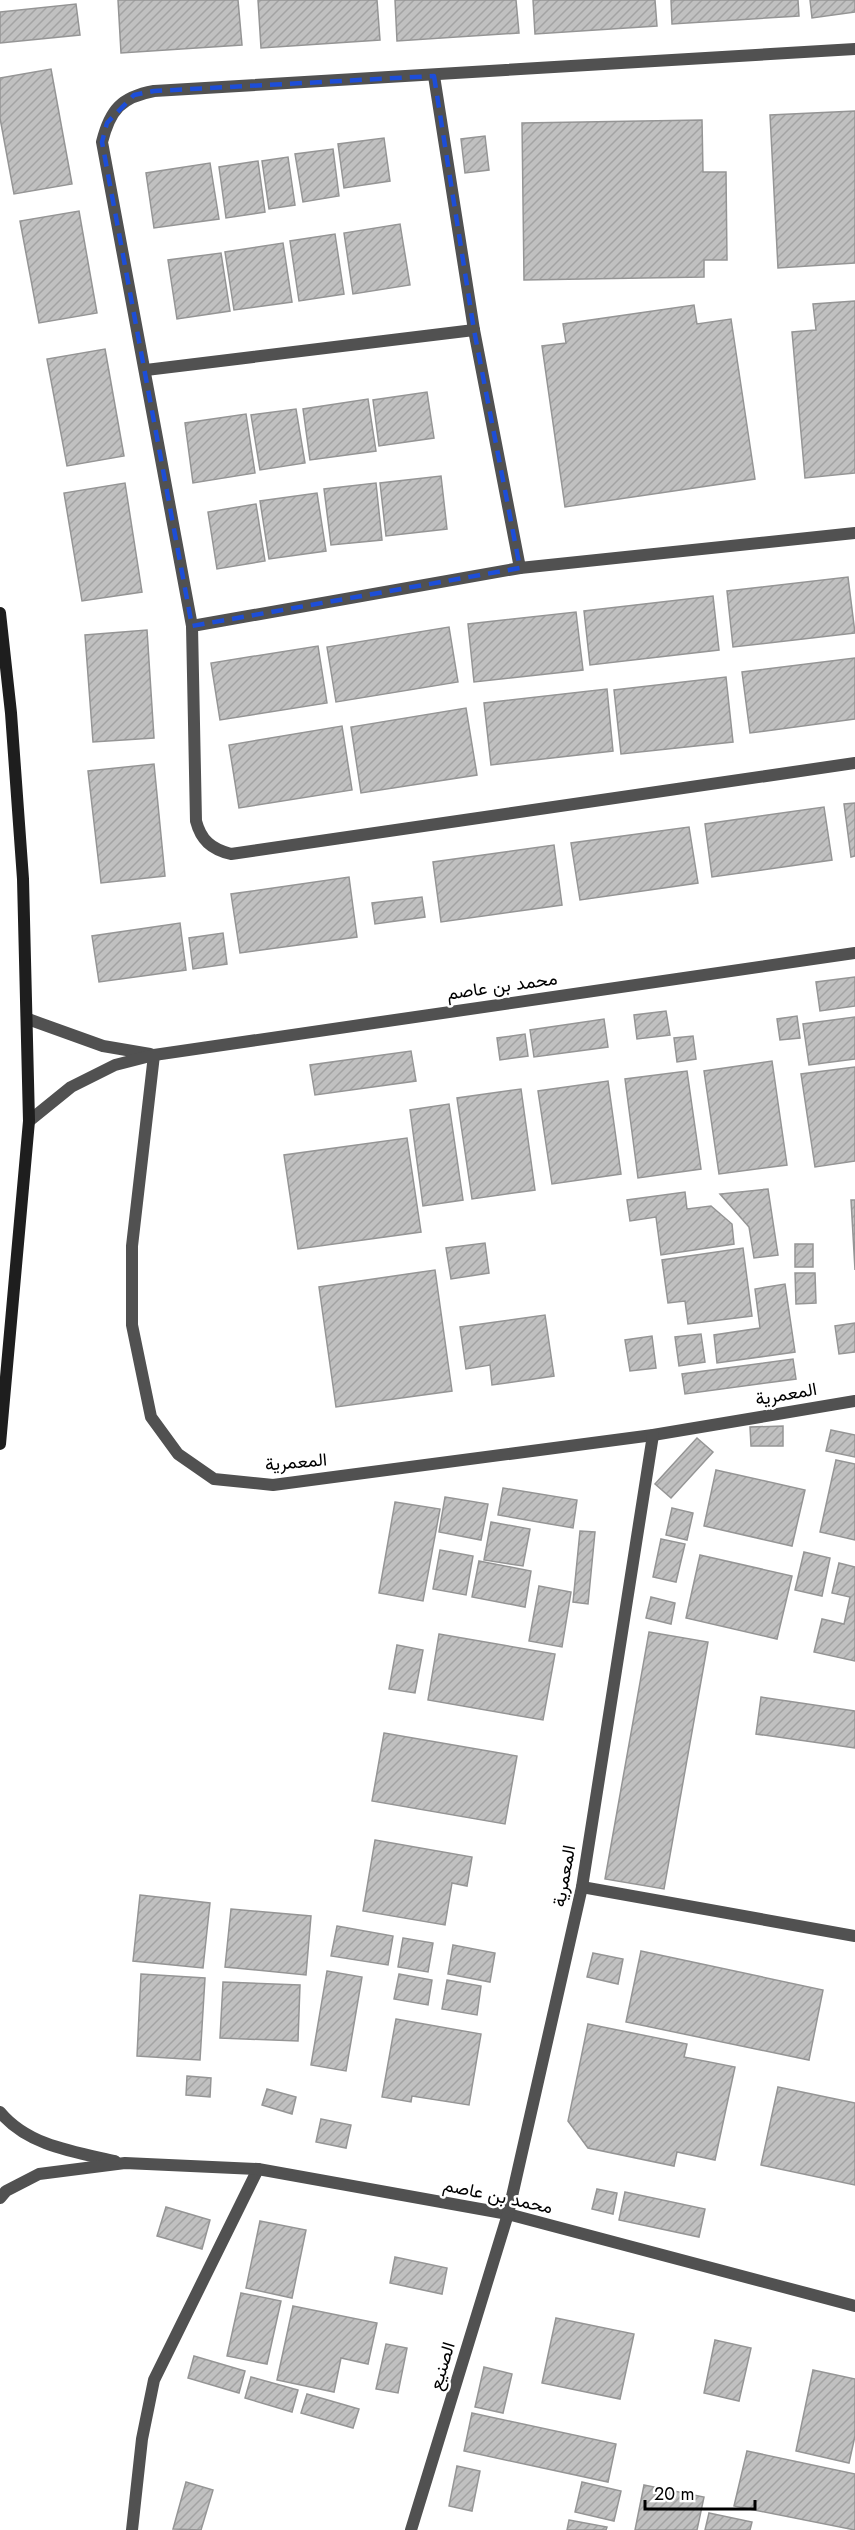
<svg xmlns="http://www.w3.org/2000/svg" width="855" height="2530" font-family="Jost,Vazirmatn,sans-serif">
	<defs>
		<pattern id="building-hatch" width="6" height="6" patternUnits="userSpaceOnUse" patternTransform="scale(1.5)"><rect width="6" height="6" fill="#c0c0c0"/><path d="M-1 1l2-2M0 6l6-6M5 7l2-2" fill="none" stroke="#a3a3a3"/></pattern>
	</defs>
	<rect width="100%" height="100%" fill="#fff"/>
	<g fill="url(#building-hatch)" stroke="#959595" stroke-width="1.5">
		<path d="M118 0H238L242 45 121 53Z"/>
		<path d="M258 0H377L380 40 261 48Z"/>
		<path d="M395 0H516L519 33 397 41Z"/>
		<path d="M533 0H655L657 26 535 34Z"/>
		<path d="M671 0H798L799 16 672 24Z"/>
		<path d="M810 0H855V12L812 18Z"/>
		<path d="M76 4 80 35 0 43V12Z"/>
		<path d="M51 69 72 184 14 194 0 118V78Z"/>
		<path d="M855 111V263L778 268 770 115Z"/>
		<path d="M702 120 703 172H726L727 260H704V277L524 280 522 123Z"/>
		<path d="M485 136 489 170 465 173 461 139Z"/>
		<path d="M384 138 390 181 344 188 338 144Z"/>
		<path d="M333 149 339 196 303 202 295 154Z"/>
		<path d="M288 157 295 205 269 209 262 161Z"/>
		<path d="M258 161 265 212 226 218 219 167Z"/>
		<path d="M210 163 219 219 154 228 146 173Z"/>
		<path d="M79 211 97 313 39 323 20 221Z"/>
		<path d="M400 224 410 285 353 294 344 233Z"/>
		<path d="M335 234 344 294 299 301 290 241Z"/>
		<path d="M283 243 292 302 234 310 225 252Z"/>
		<path d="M221 253 230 311 177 319 168 260Z"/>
		<path d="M855 301V473L805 478 792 332 816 330 813 304Z"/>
		<path d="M694 305 697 324 731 319 755 479 565 507 542 346 566 343 563 324Z"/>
		<path d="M105 349 124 456 67 466 47 359Z"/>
		<path d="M427 392 434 438 379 446 373 400Z"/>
		<path d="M368 399 376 451 310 460 303 409Z"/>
		<path d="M296 409 305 463 260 470 251 415Z"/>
		<path d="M246 414 255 473 193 483 185 423Z"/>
		<path d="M441 476 447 529 386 536 380 483Z"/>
		<path d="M125 483 142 592 82 601 64 493Z"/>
		<path d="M376 483 382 540 331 545 324 489Z"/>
		<path d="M317 493 326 551 269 559 260 501Z"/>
		<path d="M256 504 265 561 217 569 208 512Z"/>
		<path d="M848 577 855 633 733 647 727 591Z"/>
		<path d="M713 596 719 650 590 665 584 611Z"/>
		<path d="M576 612 583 670 474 682 468 624Z"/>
		<path d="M449 627 458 682 336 702 327 647Z"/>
		<path d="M147 630 154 738 93 742 85 635Z"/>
		<path d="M318 646 327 703 220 720 211 663Z"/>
		<path d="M855 658V719L750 733 742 672Z"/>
		<path d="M726 677 733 742 621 754 614 690Z"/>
		<path d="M607 689 613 751 491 765 484 703Z"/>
		<path d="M466 708 477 775 361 793 351 727Z"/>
		<path d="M342 726 352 790 239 808 229 745Z"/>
		<path d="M154 764 165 876 101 883 88 771Z"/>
		<path d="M855 803V856L851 857 844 804Z"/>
		<path d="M824 807 832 860 712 877 705 824Z"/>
		<path d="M689 827 698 883 580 900 571 843Z"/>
		<path d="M554 845 562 905 441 922 433 862Z"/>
		<path d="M349 877 357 937 240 953 231 894Z"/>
		<path d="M422 897 425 917 375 924 372 903Z"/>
		<path d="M180 923 186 970 99 982 92 936Z"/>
		<path d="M223 933 227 964 193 969 189 938Z"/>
		<path d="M855 977V1006L820 1011 816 982Z"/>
		<path d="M666 1011 670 1035 637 1039 634 1015Z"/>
		<path d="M797 1016 800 1038 780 1040 777 1019Z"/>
		<path d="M855 1017V1059L809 1065 803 1024Z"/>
		<path d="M604 1019 608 1047 534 1057 530 1030Z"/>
		<path d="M525 1034 528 1056 500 1060 497 1038Z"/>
		<path d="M693 1036 696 1059 677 1062 674 1038Z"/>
		<path d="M411 1051 416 1081 315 1095 310 1065Z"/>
		<path d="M772 1061 787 1165 719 1174 704 1071Z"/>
		<path d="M855 1067V1161L815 1167 801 1074Z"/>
		<path d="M687 1071 701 1169 638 1178 625 1079Z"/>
		<path d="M608 1081 621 1174 552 1184 538 1091Z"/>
		<path d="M521 1089 535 1190 472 1199 457 1098Z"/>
		<path d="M449 1104 463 1200 423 1206 410 1110Z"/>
		<path d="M407 1138 421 1232 298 1249 284 1155Z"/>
		<path d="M768 1189 778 1255 754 1258 749 1227 720 1194Z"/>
		<path d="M685 1192 687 1209 711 1206 732 1224 734 1244 661 1255 656 1217 630 1221 627 1200Z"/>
		<path d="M851 1200H855V1270Z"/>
		<path d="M485 1243 489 1273 451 1279 446 1248Z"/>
		<rect x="795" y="1244" width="18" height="23"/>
		<path d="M743 1248 752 1316 688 1324 685 1301 668 1303 662 1260Z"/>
		<path d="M435 1270 452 1391 336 1407 319 1287Z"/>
		<path d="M795 1273H815L816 1303 796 1304Z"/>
		<path d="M785 1284 795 1352 717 1363 714 1335 760 1328 755 1289Z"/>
		<path d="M545 1315 554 1376 492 1385 490 1365 466 1369 460 1327Z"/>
		<path d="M855 1323V1352L839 1354 835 1326Z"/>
		<path d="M701 1334 705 1362 679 1366 675 1337Z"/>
		<path d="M652 1336 656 1368 630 1371 625 1340Z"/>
		<path d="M793 1359 796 1379 685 1394 682 1374Z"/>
		<path d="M783 1426V1446H751L750 1427Z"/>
		<path d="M831 1430 855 1435V1457L826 1451Z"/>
		<path d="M697 1438 713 1452 671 1498 655 1484Z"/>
		<path d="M836 1460 855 1464V1540L820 1532Z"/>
		<path d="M716 1470 805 1490 792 1546 704 1526Z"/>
		<path d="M503 1488 577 1500 573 1528 498 1515Z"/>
		<path d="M445 1497 488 1504 481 1540 439 1532Z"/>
		<path d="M395 1502 440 1509 423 1601 379 1593Z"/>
		<path d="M672 1508 693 1513 687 1540 666 1535Z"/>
		<path d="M491 1522 530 1529 523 1566 484 1560Z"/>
		<path d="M580 1531 595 1532 588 1604 573 1602Z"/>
		<path d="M661 1539 685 1544 676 1582 653 1577Z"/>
		<path d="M440 1550 473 1556 466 1595 433 1589Z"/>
		<path d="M804 1552 830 1558 822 1596 795 1590Z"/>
		<path d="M700 1555 792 1576 777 1639 686 1618Z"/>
		<path d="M479 1561 531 1571 525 1607 472 1597Z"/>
		<path d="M839 1563 855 1567V1661L814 1652 822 1619 844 1624 850 1597 832 1593Z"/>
		<path d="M539 1586 571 1592 562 1647 529 1641Z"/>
		<path d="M651 1597 675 1603 671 1624 646 1618Z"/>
		<path d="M649 1632 708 1642 664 1889 605 1879Z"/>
		<path d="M439 1634 555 1654 543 1720 428 1700Z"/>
		<path d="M397 1645 423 1650 415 1693 389 1689Z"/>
		<path d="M761 1697 855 1711V1748L756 1734Z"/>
		<path d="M384 1733 517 1756 505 1824 372 1801Z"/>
		<path d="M375 1840 472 1857 467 1886 452 1883 445 1925 363 1911Z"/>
		<path d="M140 1895 210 1903 203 1968 133 1961Z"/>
		<path d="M231 1909 311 1916 306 1975 225 1967Z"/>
		<path d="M337 1926 393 1936 388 1965 331 1956Z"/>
		<path d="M403 1938 433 1943 428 1972 398 1967Z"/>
		<path d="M453 1945 495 1953 490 1982 448 1974Z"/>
		<path d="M641 1951 823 1990 809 2060 626 2022Z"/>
		<path d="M593 1953 623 1959 618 1984 587 1977Z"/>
		<path d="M327 1971 362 1977 346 2071 311 2065Z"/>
		<path d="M141 1974 205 1978 200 2060 137 2056Z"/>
		<path d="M399 1974 432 1980 428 2005 394 1999Z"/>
		<path d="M447 1980 481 1986 477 2015 442 2009Z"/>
		<path d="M223 1982 300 1985 298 2041 220 2038Z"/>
		<path d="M396 2019 481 2034 469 2105 412 2096 411 2102 382 2097Z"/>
		<path d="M588 2024 687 2044 684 2057 735 2067 715 2160 677 2152 674 2166 588 2148 568 2121Z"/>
		<path d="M187 2076 211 2078 210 2097 186 2095Z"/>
		<path d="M778 2087 855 2103V2185L761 2165Z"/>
		<path d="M267 2089 296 2097 292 2114 262 2105Z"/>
		<path d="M321 2119 351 2125 346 2148 316 2142Z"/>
		<path d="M597 2189 617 2193 613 2214 592 2209Z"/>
		<path d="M625 2192 705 2209 699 2237 619 2220Z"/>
		<path d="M166 2207 210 2220 202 2249 157 2236Z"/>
		<path d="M260 2221 306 2230 292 2298 246 2288Z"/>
		<path d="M395 2257 447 2268 442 2294 390 2283Z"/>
		<path d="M241 2293 281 2301 267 2364 227 2356Z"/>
		<path d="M293 2306 377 2323 368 2364 341 2358 334 2392 277 2380Z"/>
		<path d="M556 2318 634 2334 620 2399 542 2383Z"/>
		<path d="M715 2340 751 2348 739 2401 704 2393Z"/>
		<path d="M386 2344 407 2348 398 2393 376 2389Z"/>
		<path d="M194 2356 245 2371 239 2393 188 2378Z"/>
		<path d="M484 2367 512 2374 503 2413 475 2407Z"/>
		<path d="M813 2370 855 2379V2436L849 2463 796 2451Z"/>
		<path d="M251 2377 298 2390 292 2412 245 2398Z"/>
		<path d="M307 2394 359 2409 353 2428 301 2413Z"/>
		<path d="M472 2413 616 2444 608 2482 464 2451Z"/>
		<path d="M747 2451 855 2474V2530L734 2506Z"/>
		<path d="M457 2466 480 2471 472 2511 449 2506Z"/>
		<path d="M186 2482 213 2490 201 2530 173 2529Z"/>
		<path d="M582 2482 621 2491 614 2521 575 2512Z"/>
		<path d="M644 2485 704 2497 697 2530H635Z"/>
		<path d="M709 2513 752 2522 750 2530H705Z"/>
		<path d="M569 2520 607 2527 606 2530H567Z"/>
	</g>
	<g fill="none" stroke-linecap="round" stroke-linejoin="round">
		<g stroke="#515151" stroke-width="12">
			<path d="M582 1887 855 1936"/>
			<path d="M132 2530 142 2439 154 2380 258 2169"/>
		</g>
		<g stroke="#515151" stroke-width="12">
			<path d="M855 49 154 91C121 97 110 110 102 142L192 626 196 821C201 840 211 849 231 854L855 763"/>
			<path d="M434 76 474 330 520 568"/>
			<path d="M146 370 474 330"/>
			<path d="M192 626 520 568 855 533"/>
			<path d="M28 1019 103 1046 150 1054"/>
			<path d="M154 1055 132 1246V1325L151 1417 178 1454 214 1479 273 1485 653 1435 855 1401"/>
			<path d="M29 1121 71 1087 115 1065 154 1055 855 953"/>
			<path d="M0 2112C28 2146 75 2152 115 2161"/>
			<path d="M0 2198 6 2191 39 2174 125 2163 258 2169 508 2214 855 2306"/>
			<path d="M411 2530 508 2214 582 1887 653 1435"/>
		</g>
		<path stroke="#1e1e1e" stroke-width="12" d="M0 613 11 713 23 879 29 1121 0 1444"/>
	</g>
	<path fill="none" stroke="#1d4ed8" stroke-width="4.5" stroke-dasharray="12 8" stroke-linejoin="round" d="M434 76 474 330 520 568 192 626 102 142 107 123 134 95 154 91Z"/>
	<g text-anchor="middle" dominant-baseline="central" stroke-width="5" stroke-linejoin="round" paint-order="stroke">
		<g font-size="18" fill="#000" stroke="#fff">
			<text transform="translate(502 986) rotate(-8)">محمد بن عاصم</text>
			<text transform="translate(786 1394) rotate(-10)">المعمرية</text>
			<text transform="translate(296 1462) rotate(-5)">المعمرية</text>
			<text transform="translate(564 1876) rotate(-80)">المعمرية</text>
			<text transform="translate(498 2196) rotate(12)">محمد بن عاصم</text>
			<text transform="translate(442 2366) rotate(-73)">الصنيع</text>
		</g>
	</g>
	<path d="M645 2500v9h110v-9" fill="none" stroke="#000000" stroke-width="3"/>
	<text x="654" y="2500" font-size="18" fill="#000000" stroke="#ffffff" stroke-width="4.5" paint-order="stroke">20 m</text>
</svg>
